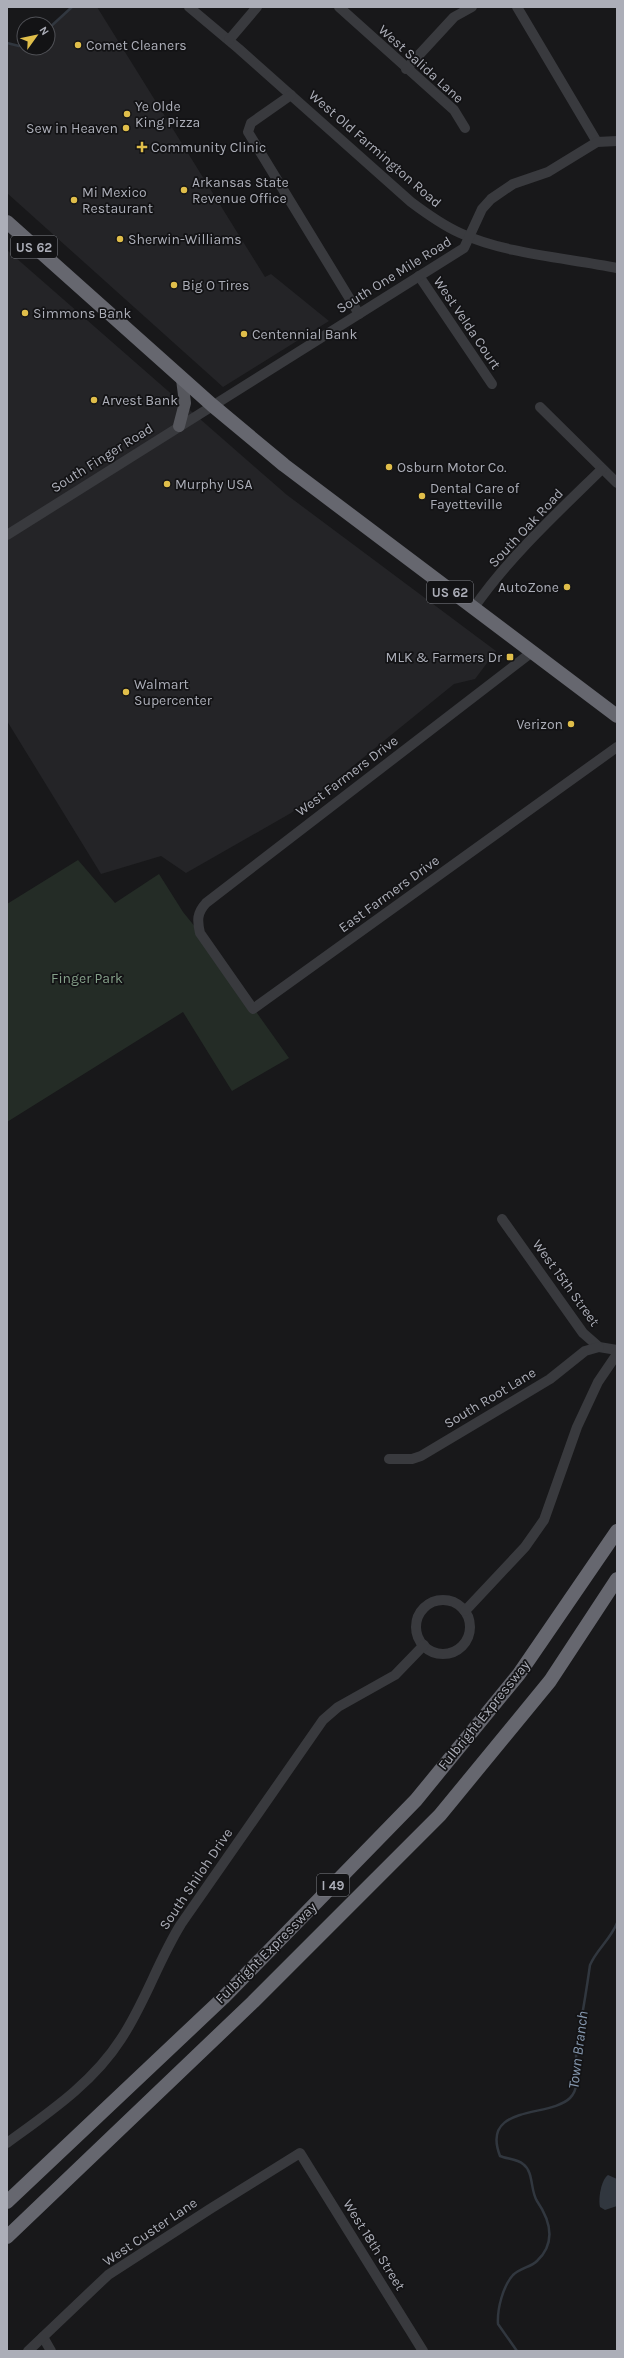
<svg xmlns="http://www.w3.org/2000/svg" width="624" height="2358" font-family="Karla,sans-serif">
	<rect width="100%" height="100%" fill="#18181a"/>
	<g fill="#242427">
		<path d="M72 7H97L265 277 271 274 329 321 223 387 7 193V43L19 46 24 43V48H48V29Z"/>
		<path d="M7 250 287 495 496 651 475 679 454 684 332 783 291 813 186 873 161 856 101 874 7 721Z"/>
	</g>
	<path fill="#242c26" d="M78 860 115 903 159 874 183 912 200 933 289 1058 232 1091 183 1012 7 1122V904Z"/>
	<path fill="#31373f" d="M608 2175 617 2179V2206L605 2210 600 2207C598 2199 601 2180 608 2175Z"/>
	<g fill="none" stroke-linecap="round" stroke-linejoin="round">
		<g stroke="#31373f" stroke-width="2.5">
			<path d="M48 29 72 7"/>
			<path d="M7 43 19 46 24 43"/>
			<path d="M517 2351 498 2324C497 2309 503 2286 513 2275 520 2268 531 2267 537 2261 557 2242 550 2220 537 2201 530 2190 534 2172 523 2164 517 2159 507 2159 500 2156 480 2104 550 2118 570 2098 581 2087 576 2067 576 2053 576 2045 579 2035 580 2026 584 2006 587 1986 590 1965 597 1949 610 1940 617 1923"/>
		</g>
		<g stroke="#393a3e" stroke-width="10">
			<path d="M189 7 239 49 411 202C427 214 442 225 460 233 505 254 568 258 617 268"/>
			<path d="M339 7 454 110 465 128"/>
			<path d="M517 7 597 142"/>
			<path d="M229 40 257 7"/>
			<path d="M406 69 454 17 472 7"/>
			<path d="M291 95 251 123 248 132 359 314"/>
			<path d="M419 276 492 384"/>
			<path d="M540 407 617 483"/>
			<path d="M7 535 464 248 482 209 491 199 513 184 548 172 597 142 617 141"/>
			<path d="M473 609C508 558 558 512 602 469"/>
			<path d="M532 652 206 903C197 913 197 920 200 933L253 1009 617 747"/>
			<path d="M502 1219 583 1333 599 1347 617 1350"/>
			<path d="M389 1459H412L421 1456 550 1379 585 1351 599 1347"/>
			<circle cx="443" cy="1627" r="27"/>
			<path d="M465 1611 525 1547 544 1520 577 1427 598 1382 617 1354"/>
			<path d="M7 2143C48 2113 93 2083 121 2039 145 2003 158 1961 181 1924L323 1720 338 1707 395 1675 424 1645"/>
			<path d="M43 2337 51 2351"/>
			<path d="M28 2351 108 2275 210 2209 300 2153 423 2351"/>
		</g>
		<path stroke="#56575d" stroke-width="12" d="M179 426 185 403 182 379"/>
		<g stroke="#66676f" stroke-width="14">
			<path d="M7 222 212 405 284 465 617 716"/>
			<path d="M7 2202 223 1998 416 1800 519 1674 617 1531"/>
			<path d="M7 2237 253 2002 440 1815 550 1681 617 1579"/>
		</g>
	</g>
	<g fill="#e0be4a" stroke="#131315" stroke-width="1.5">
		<circle cx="78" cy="45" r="4"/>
		<circle cx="127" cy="114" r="4"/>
		<circle cx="126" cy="128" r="4"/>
		<path d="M140 141h4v4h4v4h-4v4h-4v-4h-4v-4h4z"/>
		<circle cx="184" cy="190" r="4"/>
		<circle cx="74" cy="200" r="4"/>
		<circle cx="120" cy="239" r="4"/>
		<circle cx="174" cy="285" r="4"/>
		<circle cx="25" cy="313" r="4"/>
		<circle cx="244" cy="334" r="4"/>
		<circle cx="94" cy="400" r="4"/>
		<circle cx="389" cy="467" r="4"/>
		<circle cx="167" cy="484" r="4"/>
		<circle cx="422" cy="496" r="4"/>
		<circle cx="567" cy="587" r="4"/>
		<rect x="506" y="653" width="8" height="8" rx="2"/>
		<circle cx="126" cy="692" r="4"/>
		<circle cx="571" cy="724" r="4"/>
	</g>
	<g text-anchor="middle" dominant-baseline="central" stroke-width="3.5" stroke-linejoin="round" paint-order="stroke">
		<g fill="#131315" stroke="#7e8087" stroke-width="1">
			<rect x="11" y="236" width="46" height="22" rx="3"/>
			<rect x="427" y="581" width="46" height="22" rx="3"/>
			<rect x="317" y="1874" width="32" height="22" rx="3"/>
		</g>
		<g font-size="13" font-weight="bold" fill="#acaeb8">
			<text x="34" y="247">US 62</text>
			<text x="450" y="592">US 62</text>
			<text x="333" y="1885">I 49</text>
		</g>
		<g font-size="14" fill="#acaeb8" stroke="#131315" text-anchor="start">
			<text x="86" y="45">Comet Cleaners</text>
			<text x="135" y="106">Ye Olde<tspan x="135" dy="16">King Pizza</tspan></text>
			<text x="118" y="128" text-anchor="end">Sew in Heaven</text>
			<text x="151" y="147">Community Clinic</text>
			<text x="192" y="182">Arkansas State<tspan x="192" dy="16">Revenue Office</tspan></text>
			<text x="82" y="192">Mi Mexico<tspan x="82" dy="16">Restaurant</tspan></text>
			<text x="128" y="239">Sherwin-Williams</text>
			<text x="182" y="285">Big O Tires</text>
			<text x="33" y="313">Simmons Bank</text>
			<text x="252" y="334">Centennial Bank</text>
			<text x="102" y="400">Arvest Bank</text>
			<text x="397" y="467">Osburn Motor Co.</text>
			<text x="175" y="484">Murphy USA</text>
			<text x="430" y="488">Dental Care of<tspan x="430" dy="16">Fayetteville</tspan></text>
			<text x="559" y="587" text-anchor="end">AutoZone</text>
			<text x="502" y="657" text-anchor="end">MLK &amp; Farmers Dr</text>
			<text x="134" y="684">Walmart<tspan x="134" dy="16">Supercenter</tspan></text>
			<text x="563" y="724" text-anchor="end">Verizon</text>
		</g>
		<g font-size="14" fill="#acaeb8" stroke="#131315">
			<text transform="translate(421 64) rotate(42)">West Salida Lane</text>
			<text transform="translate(375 149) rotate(41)">West Old Farmington Road</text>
			<text transform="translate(394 275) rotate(-32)">South One Mile Road</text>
			<text transform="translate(467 323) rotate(56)">West Velda Court</text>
			<text transform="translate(102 458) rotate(-32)">South Finger Road</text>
			<text transform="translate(526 528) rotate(-47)">South Oak Road</text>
			<text transform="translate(347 776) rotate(-37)">West Farmers Drive</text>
			<text transform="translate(389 894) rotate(-36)">East Farmers Drive</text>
			<text transform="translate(566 1283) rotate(54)">West 15th Street</text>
			<text transform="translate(490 1398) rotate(-31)">South Root Lane</text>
			<text transform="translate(484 1715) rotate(-51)">Fulbright Expressway</text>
			<text transform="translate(196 1879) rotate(-56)">South Shiloh Drive</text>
			<text transform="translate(266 1953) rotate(-45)">Fulbright Expressway</text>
			<text transform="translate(150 2232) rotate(-34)">West Custer Lane</text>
			<text transform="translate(374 2245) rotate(58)">West 18th Street</text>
		</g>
		<g font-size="14" fill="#85a18a" stroke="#131315">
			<text x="87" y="978">Finger Park</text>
		</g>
		<g font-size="15" font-style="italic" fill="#8698af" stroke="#131315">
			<text transform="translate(578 2050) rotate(-83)">Town Branch</text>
		</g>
	</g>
	<rect width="624" height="2358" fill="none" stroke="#acaeb8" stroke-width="16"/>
	<g transform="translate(36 36) rotate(57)"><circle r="19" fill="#131315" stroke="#505156"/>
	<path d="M0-3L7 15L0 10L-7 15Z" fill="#e0be4a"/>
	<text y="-6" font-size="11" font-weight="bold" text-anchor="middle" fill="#acaeb8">N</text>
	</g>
</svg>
